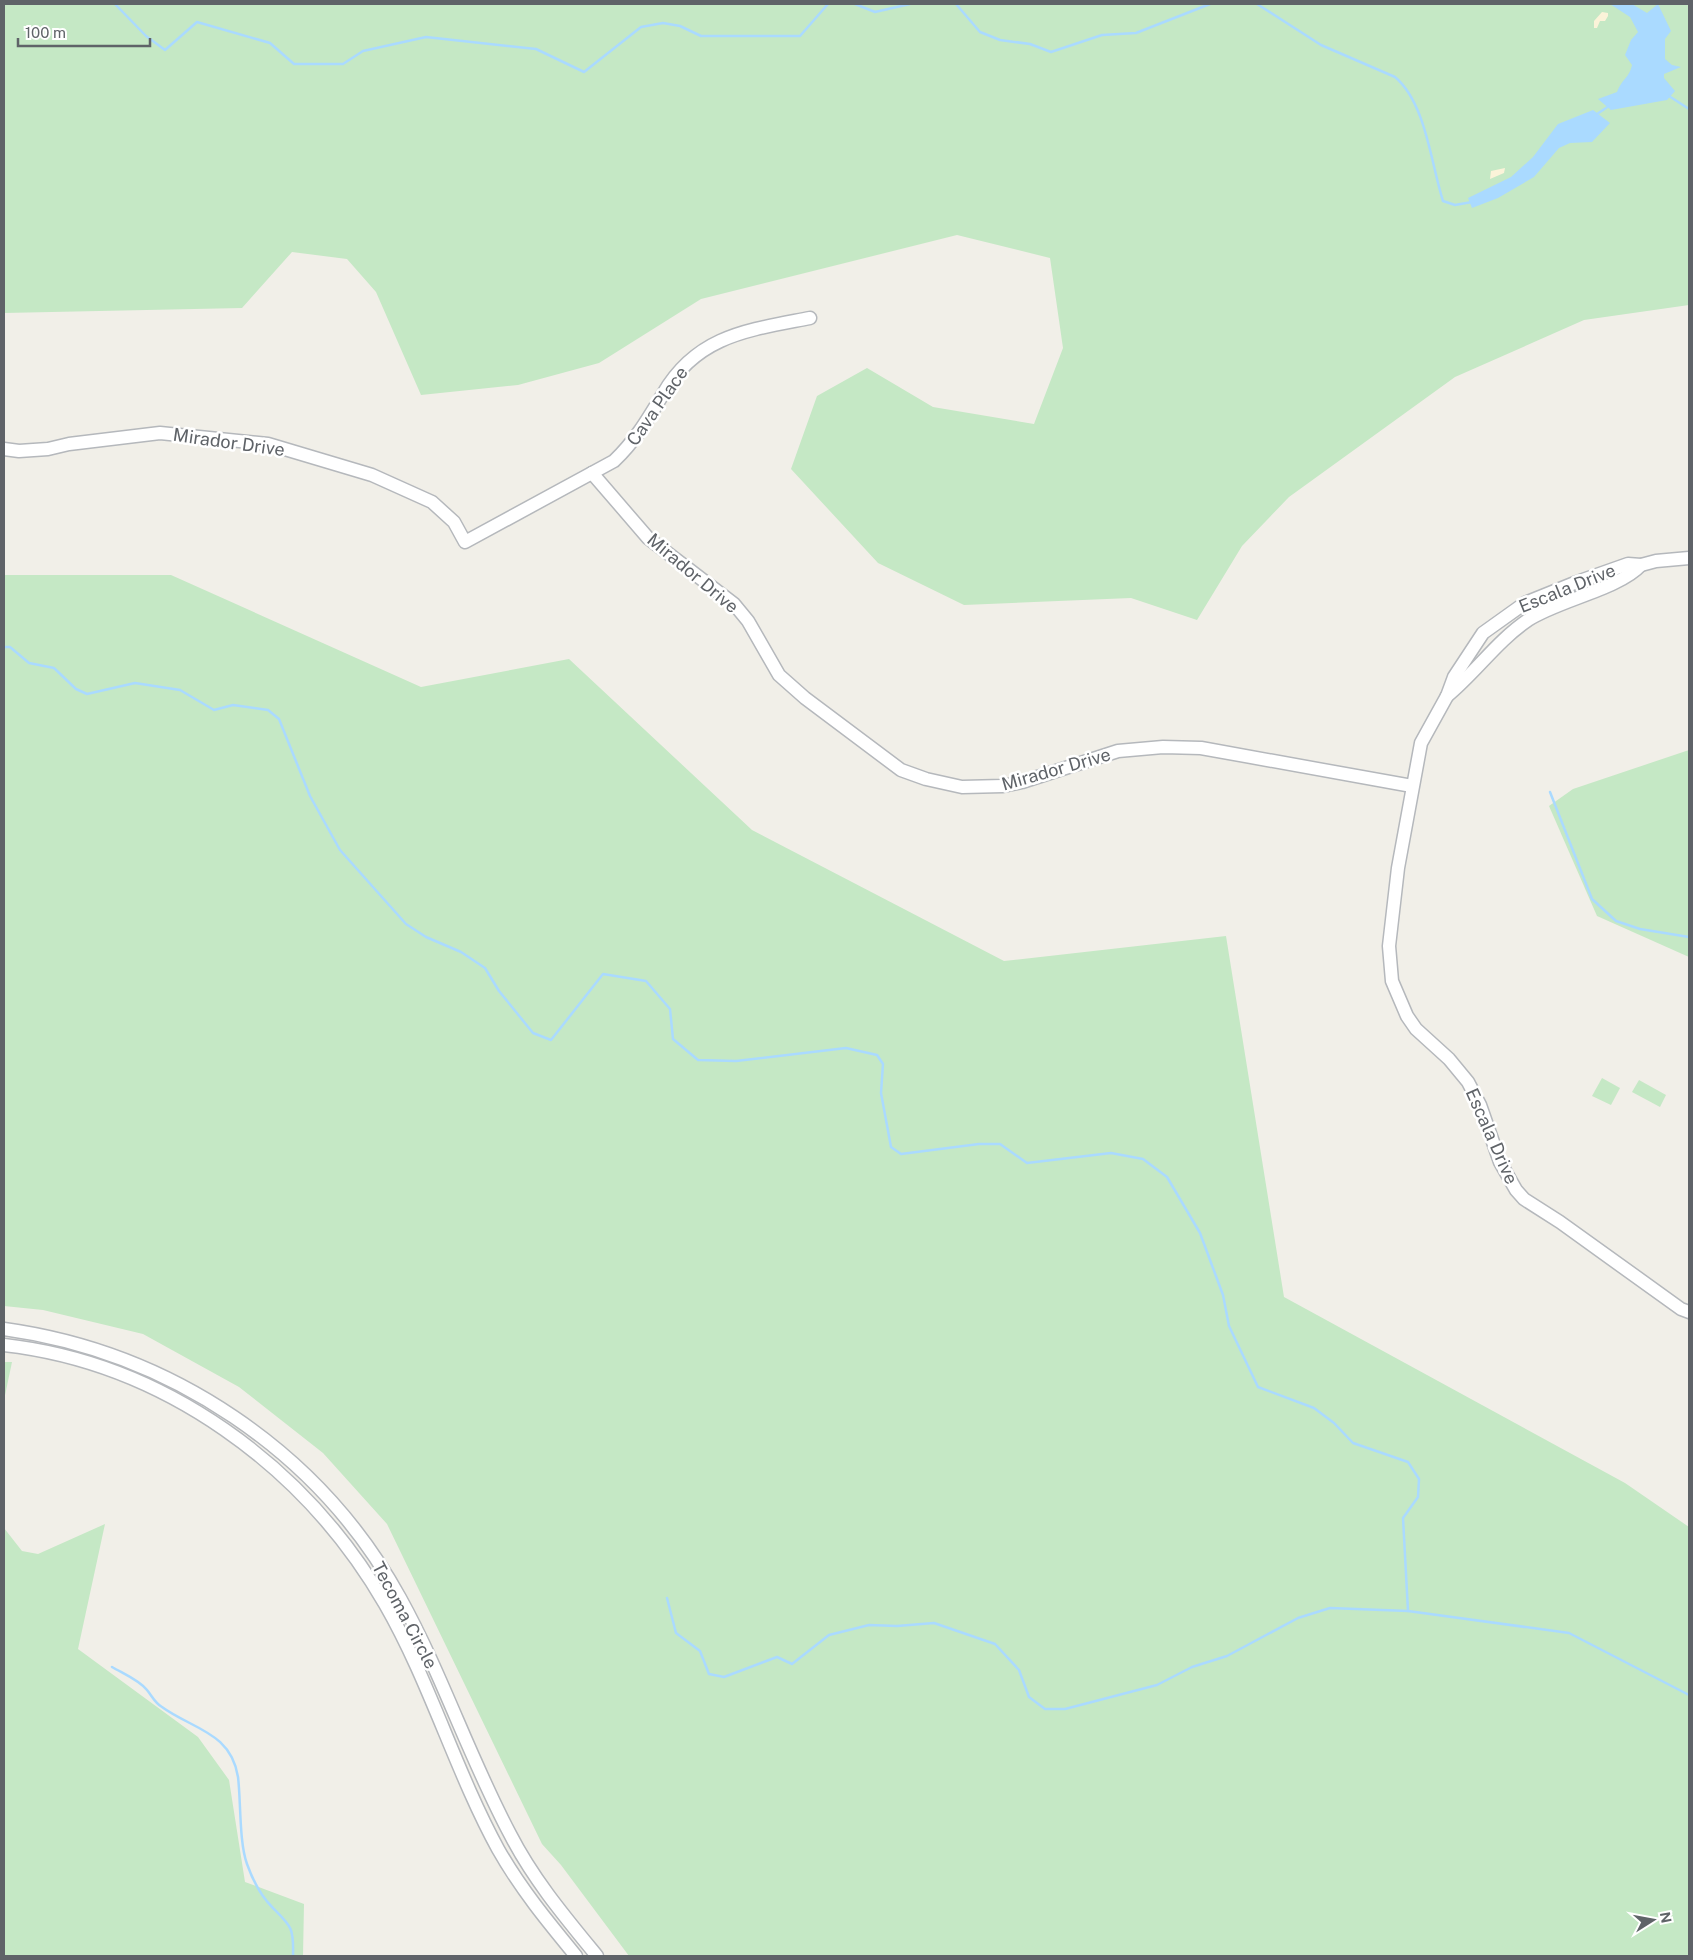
<svg xmlns="http://www.w3.org/2000/svg" width="1693" height="1960" font-family="'Public Sans',sans-serif">
	<rect width="100%" height="100%" fill="#f1efe8"/>
	<g fill="#c5e8c5">
		<path d="M4 4H1689V305L1584 320 1455 377 1289 497 1242 546 1197 620 1131 598 964 605 878 563 791 469 817 396 867 368 933 407 1034 424 1063 348 1050 258 957 235 701 299 599 363 518 385 421 395 376 292 347 259 292 252 242 308 4 313Z"/>
		<path d="M4 575H171L421 687 569 659 752 830 1004 961 1226 936 1284 1297 1625 1483 1689 1527V1956H629L561 1865 542 1844 387 1524 323 1453 239 1387 143 1334 43 1310 4 1306Z"/>
		<path d="M1689 750V957L1597 916 1549 806 1573 789Z"/>
		<path d="M1602 1078 1620 1088 1611 1105 1592 1096Z"/>
		<path d="M1639 1080 1666 1095 1660 1107 1632 1092Z"/>
		<path d="M4 1362H12L4 1400Z"/>
		<path d="M105 1524 78 1649 198 1737 229 1780 245 1882 304 1904 303 1956H4V1528L22 1551 38 1554Z"/>
	</g>
	<g fill="#fbf3d9">
		<path d="M1602 12 1608 13V16L1605 21H1600L1597 28H1594V21Z"/>
		<path d="M1505 168 1504 173 1490 179 1491 171Z"/>
	</g>
	<g fill="#aadaff">
		<path d="M1610 4H1632L1647 13 1658 4 1671 31 1665 39V59L1672 65 1681 67 1664 74V78L1675 91 1667 100 1611 110 1598 99 1617 92C1621 80 1630 77 1632 65L1625 55 1631 40 1638 32 1630 17Z"/>
		<path d="M1593 110 1610 123 1592 142 1570 143 1559 148 1534 177 1498 198 1472 208 1468 198 1511 177 1533 157 1558 124Z"/>
	</g>
	<g fill="none" stroke-linecap="round" stroke-linejoin="round">
		<g stroke="#aadaff" stroke-width="2.5">
			<path d="M115 4 146 36 165 50 197 22 270 43 294 64H343L363 51 426 37 536 49 584 72 641 27 663 23 680 26 701 36H800L828 4"/>
			<path d="M855 4 875 12 910 4"/>
			<path d="M956 4 980 32 1000 40 1030 44 1051 52 1102 35 1136 33 1210 4"/>
			<path d="M1257 4 1321 45 1395 77C1426 103 1431 164 1443 201L1455 205 1472 202"/>
			<path d="M1669 96 1689 109"/>
			<path d="M1597 114 1609 106"/>
			<path d="M4 647H10L29 663 54 668 76 689 87 694 135 683 180 690 214 710 233 705 268 710 279 719 310 796 340 850 406 924 426 937 461 952 485 968 499 991 533 1033 551 1040 603 974 646 981 670 1009 673 1039 698 1060 736 1061 846 1048 877 1055 883 1064 881 1093 891 1147 901 1154 979 1144H1000L1027 1163 1111 1153 1143 1159 1167 1177 1200 1233 1223 1295 1229 1326 1258 1387 1314 1408 1334 1423 1353 1443 1408 1462 1419 1479 1418 1497 1403 1518 1408 1611 1569 1633 1689 1695"/>
			<path d="M1550 792 1592 899 1616 921 1640 929 1689 937"/>
			<path d="M667 1598 676 1633 700 1651 709 1674 724 1677 777 1657 792 1664 829 1635 869 1625 897 1626 934 1623 995 1644 1019 1670 1029 1697 1045 1709H1065L1157 1685 1192 1667 1227 1656 1298 1618 1330 1608 1408 1611"/>
			<path d="M112 1667C124 1674 139 1680 147 1690 152 1696 155 1703 162 1707 192 1729 231 1732 238 1777 241 1801 239 1842 247 1864 252 1878 261 1896 272 1907 291 1926 294 1927 293 1956"/>
		</g>
		<g stroke="#b5b8bc" stroke-width="15">
			<g id="minor">
				<path d="M4 449 19 451 48 449 69 444 160 433 268 444 372 475 432 502 454 522 465 542 614 461C635 441 648 419 663 394 697 335 749 330 810 318"/>
				<path d="M592 473 648 538 734 604 748 621 779 675 805 698 901 770 926 779 962 787 1003 786 1022 782 1118 751 1163 747 1201 748 1412 786"/>
				<path d="M1689 558 1656 561 1641 565 1628 564 1577 582 1525 603 1483 633 1454 677 1447 696 1421 743 1398 868 1389 946 1392 981 1407 1016 1416 1029 1449 1059 1468 1082 1480 1105 1500 1162 1516 1190 1524 1199 1560 1222 1681 1309 1689 1312"/>
				<path d="M1447 696C1476 672 1497 641 1528 620 1559 600 1619 589 1641 565"/>
				<path d="M4 1329C170 1352 319 1451 400 1598 442 1674 469 1757 510 1834 533 1879 565 1917 597 1956"/>
				<path d="M4 1345C164 1363 305 1466 385 1604 430 1682 455 1770 498 1849 520 1888 548 1922 576 1956"/>
			</g>
		</g>
		<use href="#minor" stroke="#fff" stroke-width="12"/>
	</g>
	<g text-anchor="middle" dominant-baseline="central" stroke-width="5" stroke-linejoin="round" paint-order="stroke">
		<g font-size="18" fill="#5f6368" stroke="#fff">
			<text transform="translate(657 406) rotate(-55)">Cava Place</text>
			<text transform="translate(229 442) rotate(8)">Mirador Drive</text>
			<text transform="translate(693 573) rotate(40)">Mirador Drive</text>
			<text transform="translate(1567 588) rotate(-22)">Escala Drive</text>
			<text transform="translate(1056 769) rotate(-16)">Mirador Drive</text>
			<text transform="translate(1492 1136) rotate(66)">Escala Drive</text>
			<text transform="translate(405 1615) rotate(62)">Tecoma Circle</text>
		</g>
	</g>
	<rect width="1693" height="1960" fill="none" stroke="#5f6368" stroke-width="10"/>
	<g transform="translate(1653 1920) rotate(79)" stroke="#ffffff" stroke-width="4" paint-order="stroke">
	<path d="M0-4L9 19L0 12L-9 19Z" fill="#5f6368"/>
	<text y="-8" font-size="14" font-weight="bold" text-anchor="middle" fill="#5f6368">N</text>
	</g>
	<path d="M18 38v8h132v-8" fill="none" stroke="#5f6368" stroke-width="2.5"/>
	<text x="25" y="38" font-size="15" fill="#5f6368" stroke="#ffffff" stroke-width="4" paint-order="stroke">100 m</text>
</svg>
